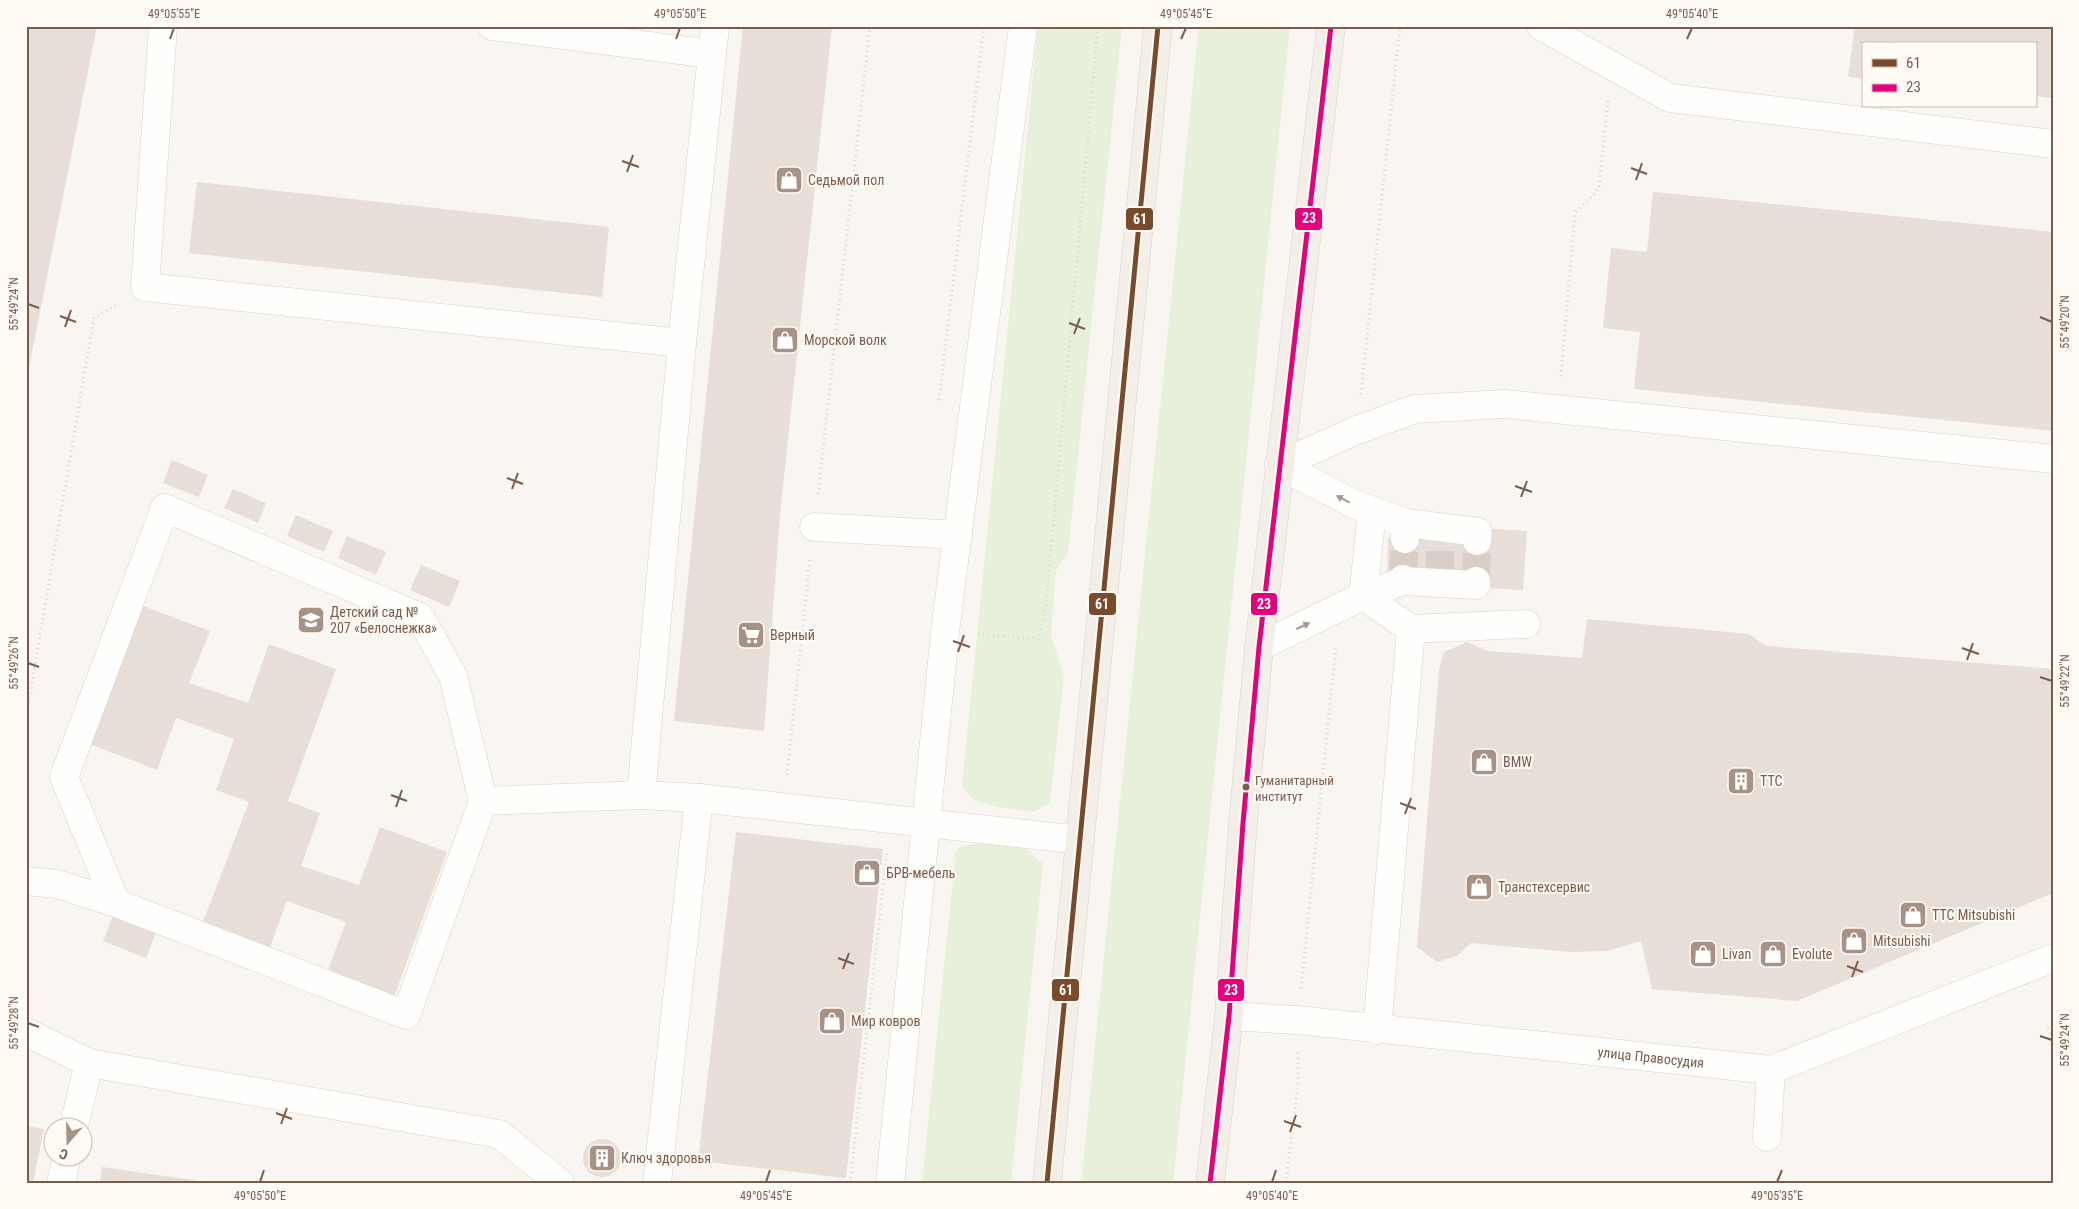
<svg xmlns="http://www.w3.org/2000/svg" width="2079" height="1209" font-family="'Roboto Condensed',sans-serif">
	<rect width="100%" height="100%" fill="#f9f5f0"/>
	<g fill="#e7f0db">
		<path d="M1038 26H1122L1068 552 1056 571 1051 636 1064 676 1050 802 1034 812 999 807 974 800 962 787Z"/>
		<path d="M1199 26H1290L1173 1183H1081Z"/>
		<path d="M987 842 1023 846 1043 864 1011 1183H922L956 850 963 846Z"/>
	</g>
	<g fill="#e6ded7">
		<path d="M26 26H97L27 377H26Z"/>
		<path d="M743 26H832L780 514 764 731 674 721Z"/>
		<path d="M1855 26H2053V98L2035 96V44H1863V79L1848 77Z"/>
		<path d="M197 182 609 227 602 297 189 253Z"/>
		<path d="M1653 192 2053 232V431L1634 389 1640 332 1603 328 1611 248 1647 252Z"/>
		<path d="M172 460 208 475 199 497 163 483Z"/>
		<path d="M233 489 266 503 258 523 224 508Z"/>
		<path d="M296 515 333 531 324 552 287 536Z"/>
		<path d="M1492 529 1527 531 1523 590 1489 588 1490 581 1387 578 1388 538 1492 541Z"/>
		<path d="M347 536 386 552 376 575 338 558Z"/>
		<path d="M421 565 460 581 449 607 410 590Z"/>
		<path d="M143 606 210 631 189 683 248 703 269 644 336 669 288 801 320 813 301 866 359 885 380 827 447 852 394 997 327 973 346 922 287 901 268 952 201 927 249 802 216 790 234 739 176 718 157 770 90 744Z"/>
		<path d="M1587 619 1749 634 1766 646 2053 669V893L1797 1001 1652 989 1641 941 1607 951 1570 952 1471 943 1457 956 1437 962 1417 947 1439 670 1444 652 1467 642 1487 651 1582 658Z"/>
		<path d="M736 832 883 849 846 1178 698 1161Z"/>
		<path d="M114 913 157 930 146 958 103 941Z"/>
		<path d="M26 1126 44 1129 33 1183H26Z"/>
		<circle cx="602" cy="1158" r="19"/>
		<path d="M102 1167 206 1182V1183H100Z"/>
	</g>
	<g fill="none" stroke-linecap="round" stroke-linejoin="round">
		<g stroke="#d9cfc7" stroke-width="28" stroke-dasharray="28 14" stroke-linecap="butt">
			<path d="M1403 579 1405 539"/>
			<path d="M1440 579V540"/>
			<path d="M1476 581 1477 541"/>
		</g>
		<g stroke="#d7d1cb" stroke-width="29">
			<g id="minor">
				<path d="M163 26 145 287 682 343"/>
				<path d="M492 26 712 54"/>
				<path d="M715 26 682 343 641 795 699 798 1080 840"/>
				<path d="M1541 26 1670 98 2053 144"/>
				<path d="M1279 465 1357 430 1415 409 1505 404 2053 459"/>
				<path d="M1279 465 1352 503 1406 523 1405 539"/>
				<path d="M1372 512 1363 596 1411 629 1377 1030"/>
				<path d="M1406 523 1478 532 1477 541"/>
				<path d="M814 527 958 535"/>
				<path d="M1403 581 1476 585V581"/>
				<path d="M1411 629 1526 624"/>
				<path d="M1259 647 1363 596 1403 581V579"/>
				<path d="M483 801 641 795"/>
				<path d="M26 881 57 884 116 903 406 1015 483 801 453 676 420 617 165 508 64 777 116 903"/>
				<path id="s1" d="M1229 1016 1297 1020 1771 1070 2053 958"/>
				<path d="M26 1032 89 1063 499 1134 560 1183"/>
				<path d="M74 1126 89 1063"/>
				<path d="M1767 1137 1771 1070"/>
				<path d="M61 1183 67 1156"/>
				<path d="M657 1183 699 798"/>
				<path d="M890 1183 945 632 1023 26"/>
			</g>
		</g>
		<g stroke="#dad1cc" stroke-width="29">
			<g id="major">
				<path d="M1047 1183 1158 26"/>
				<path d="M1210 1183 1229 1016 1243 823 1259 647 1331 26"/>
			</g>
		</g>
		<g stroke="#dcd5d0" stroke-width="3" stroke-dasharray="1 4" stroke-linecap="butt">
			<path d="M1561 376 1575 213 1599 189 1608 101"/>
			<path d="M1361 394 1400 26"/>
			<path d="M939 400 984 26"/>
			<path d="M818 494 870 26"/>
			<path d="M978 634 1039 639 1046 605 1098 26"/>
			<path d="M26 718 94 318 119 303"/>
			<path d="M787 775 810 560"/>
			<path d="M1301 988 1336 646"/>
			<path d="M2048 1028 2053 1038"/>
			<path d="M850 1183 887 850"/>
			<path d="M1286 1183 1298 1084V1052"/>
		</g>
		<use href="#minor" stroke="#fefefd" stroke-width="28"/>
		<use href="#major" stroke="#f3eee8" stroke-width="28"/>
		<g stroke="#fffaf3" stroke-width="9">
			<path id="bus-1" d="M1047 1183 1158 26"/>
		</g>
		<g stroke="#fffaf3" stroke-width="9">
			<path id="bus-2" d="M1210 1183 1229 1016 1243 823 1259 647 1331 26"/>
		</g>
		<use href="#bus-1" stroke="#7a4b2a" stroke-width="5"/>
		<use href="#bus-2" stroke="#e5007d" stroke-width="5"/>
	</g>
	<defs><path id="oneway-solid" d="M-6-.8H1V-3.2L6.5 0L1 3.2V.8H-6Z" transform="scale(1.25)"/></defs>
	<g fill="#a8958b">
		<use href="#oneway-solid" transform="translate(1343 499) rotate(-152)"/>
		<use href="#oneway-solid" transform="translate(1303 626) rotate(-25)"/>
	</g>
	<path fill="none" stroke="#7a5c4d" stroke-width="2" d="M170 39 174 28M676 39 680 28M1181 39 1186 28M1687 39 1692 28M622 161 639 167M1631 168 1647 174M627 172 633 155M1636 180 1642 163M28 304 39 308M60 316 76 322M2040 317 2052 322M1069 323 1085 329M65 327 71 310M1074 334 1080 318M507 478 523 484M1515 486 1532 492M512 489 518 473M1521 497 1527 481M953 641 970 647M1962 648 1979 654M958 652 964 635M1967 660 1973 643M28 663 39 667M2040 677 2052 681M391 795 407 801M1400 803 1416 809M396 807 402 790M1405 814 1411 798M838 958 854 964M1847 966 1863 972M843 969 849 953M1852 977 1858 961M28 1023 39 1027M2040 1036 2052 1040M276 1113 292 1119M1284 1121 1301 1127M281 1124 287 1108M1290 1132 1296 1115M260 1182 264 1170M766 1182 770 1170M1272 1182 1276 1170M1777 1182 1782 1170"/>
	<defs>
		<g id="shop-square" transform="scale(1.4375)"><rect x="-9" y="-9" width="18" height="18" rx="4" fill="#a69286" stroke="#fffaf3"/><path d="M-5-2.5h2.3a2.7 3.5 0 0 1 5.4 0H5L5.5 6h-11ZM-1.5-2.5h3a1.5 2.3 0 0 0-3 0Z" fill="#fff"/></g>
		<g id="school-square" transform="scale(1.4375)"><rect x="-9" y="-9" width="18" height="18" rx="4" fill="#a69286" stroke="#fffaf3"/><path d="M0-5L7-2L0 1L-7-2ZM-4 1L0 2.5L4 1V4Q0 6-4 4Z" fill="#fff"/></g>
		<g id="supermarket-square" transform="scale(1.4375)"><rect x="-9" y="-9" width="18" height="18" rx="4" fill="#a69286" stroke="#fffaf3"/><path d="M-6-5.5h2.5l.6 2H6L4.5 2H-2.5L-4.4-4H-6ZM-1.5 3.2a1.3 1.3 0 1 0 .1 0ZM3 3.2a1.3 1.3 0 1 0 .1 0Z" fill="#fff"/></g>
		<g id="building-square" transform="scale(1.4375)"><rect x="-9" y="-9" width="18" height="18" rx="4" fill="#a69286" stroke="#fffaf3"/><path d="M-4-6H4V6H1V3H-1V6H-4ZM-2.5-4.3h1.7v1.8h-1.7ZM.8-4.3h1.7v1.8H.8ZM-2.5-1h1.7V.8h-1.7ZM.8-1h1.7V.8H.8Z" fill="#fff"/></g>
	</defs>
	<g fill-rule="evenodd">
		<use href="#shop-square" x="789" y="180"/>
		<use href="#shop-square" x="785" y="340"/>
		<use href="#school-square" x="311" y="620"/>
		<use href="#supermarket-square" x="751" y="635"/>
		<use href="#shop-square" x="1484" y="762"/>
		<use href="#building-square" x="1741" y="781"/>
		<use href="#shop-square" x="867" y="873"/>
		<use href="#shop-square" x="1479" y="887"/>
		<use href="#shop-square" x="1913" y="915"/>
		<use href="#shop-square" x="1854" y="941"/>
		<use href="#shop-square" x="1703" y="954"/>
		<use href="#shop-square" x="1773" y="954"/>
		<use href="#shop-square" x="832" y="1021"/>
		<use href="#building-square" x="602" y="1158"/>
	</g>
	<circle fill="#7a5c4d" stroke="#fffaf3" stroke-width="2" cx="1246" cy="787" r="4.5"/>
	<g text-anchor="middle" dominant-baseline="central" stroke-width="4" stroke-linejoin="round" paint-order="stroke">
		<g font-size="13" fill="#7a5c4d" stroke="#fffaf3" text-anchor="start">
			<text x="1255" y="780">Гуманитарный<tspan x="1255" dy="16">институт</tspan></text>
		</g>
		<g font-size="14" fill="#7a5c4d" stroke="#fffaf3" text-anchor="start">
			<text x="808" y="180">Седьмой пол</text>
			<text x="804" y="340">Морской волк</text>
			<text x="330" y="612">Детский сад №<tspan x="330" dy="16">207 «Белоснежка»</tspan></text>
			<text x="770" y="635">Верный</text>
			<text x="1503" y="762">BMW</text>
			<text x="1760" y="781">ТТС</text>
			<text x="886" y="873">БРВ-мебель</text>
			<text x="1498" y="887">Транстехсервис</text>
			<text x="1932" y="915">ТТС Mitsubishi</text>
			<text x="1873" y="941">Mitsubishi</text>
			<text x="1722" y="954">Livan</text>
			<text x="1792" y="954">Evolute</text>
			<text x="851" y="1021">Мир ковров</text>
			<text x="621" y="1158">Ключ здоровья</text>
		</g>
		<g font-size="14" fill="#7a5c4d" stroke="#fffaf3">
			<text stroke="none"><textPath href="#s1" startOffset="424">улица Правосудия</textPath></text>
		</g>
	</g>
	<g stroke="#fffaf3" stroke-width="2">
		<rect x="1294" y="207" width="29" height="24" rx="5" fill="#e5007d"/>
		<rect x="1125" y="207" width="29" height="24" rx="5" fill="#7a4b2a"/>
		<rect x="1250" y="592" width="28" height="24" rx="5" fill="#e5007d"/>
		<rect x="1088" y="592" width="29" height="24" rx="5" fill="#7a4b2a"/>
		<rect x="1051" y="978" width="29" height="24" rx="5" fill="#7a4b2a"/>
		<rect x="1217" y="978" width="28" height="24" rx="5" fill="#e5007d"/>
	</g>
	<g font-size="14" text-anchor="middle" font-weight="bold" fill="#fff">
		<text x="1309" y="223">23</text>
		<text x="1140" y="224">61</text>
		<text x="1264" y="609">23</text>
		<text x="1102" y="609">61</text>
		<text x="1066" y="995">61</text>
		<text x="1231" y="995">23</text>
	</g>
	<rect width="2079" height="1209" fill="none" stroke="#fffaf3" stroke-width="55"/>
	<rect x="1862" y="42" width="175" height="65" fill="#fffaf3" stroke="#cabbb1"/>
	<rect x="1872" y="59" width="25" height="8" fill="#7a4b2a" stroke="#cabbb1"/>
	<text x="1906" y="68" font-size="15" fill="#7a5c4d">61</text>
	<rect x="1872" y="84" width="25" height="8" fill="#e5007d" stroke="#cabbb1"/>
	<text x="1906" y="92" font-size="15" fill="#7a5c4d">23</text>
	<g transform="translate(68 1142) rotate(200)"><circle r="24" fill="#fffaf3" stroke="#cabbb1"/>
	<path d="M0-4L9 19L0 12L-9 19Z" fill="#a69286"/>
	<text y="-8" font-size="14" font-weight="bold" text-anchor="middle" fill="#7a5c4d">С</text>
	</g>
	<rect x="28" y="28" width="2024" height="1154" fill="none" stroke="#7a5c4d" stroke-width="2"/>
	<g font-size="12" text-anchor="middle" fill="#7a5c4d">
		<text x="174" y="18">49°05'55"E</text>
		<text x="680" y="18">49°05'50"E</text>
		<text x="1186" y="18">49°05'45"E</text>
		<text x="1692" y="18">49°05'40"E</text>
		<text transform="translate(14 304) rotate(-90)" y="4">55°49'24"N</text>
		<text transform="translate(2065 322) rotate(-90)" y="4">55°49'20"N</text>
		<text transform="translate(14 663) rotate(-90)" y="4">55°49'26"N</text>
		<text transform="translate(2065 681) rotate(-90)" y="4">55°49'22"N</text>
		<text transform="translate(14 1023) rotate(-90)" y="4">55°49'28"N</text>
		<text transform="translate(2065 1040) rotate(-90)" y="4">55°49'24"N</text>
		<text x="260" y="1200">49°05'50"E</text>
		<text x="766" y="1200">49°05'45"E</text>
		<text x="1272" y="1200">49°05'40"E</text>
		<text x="1777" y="1200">49°05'35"E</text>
	</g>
</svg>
